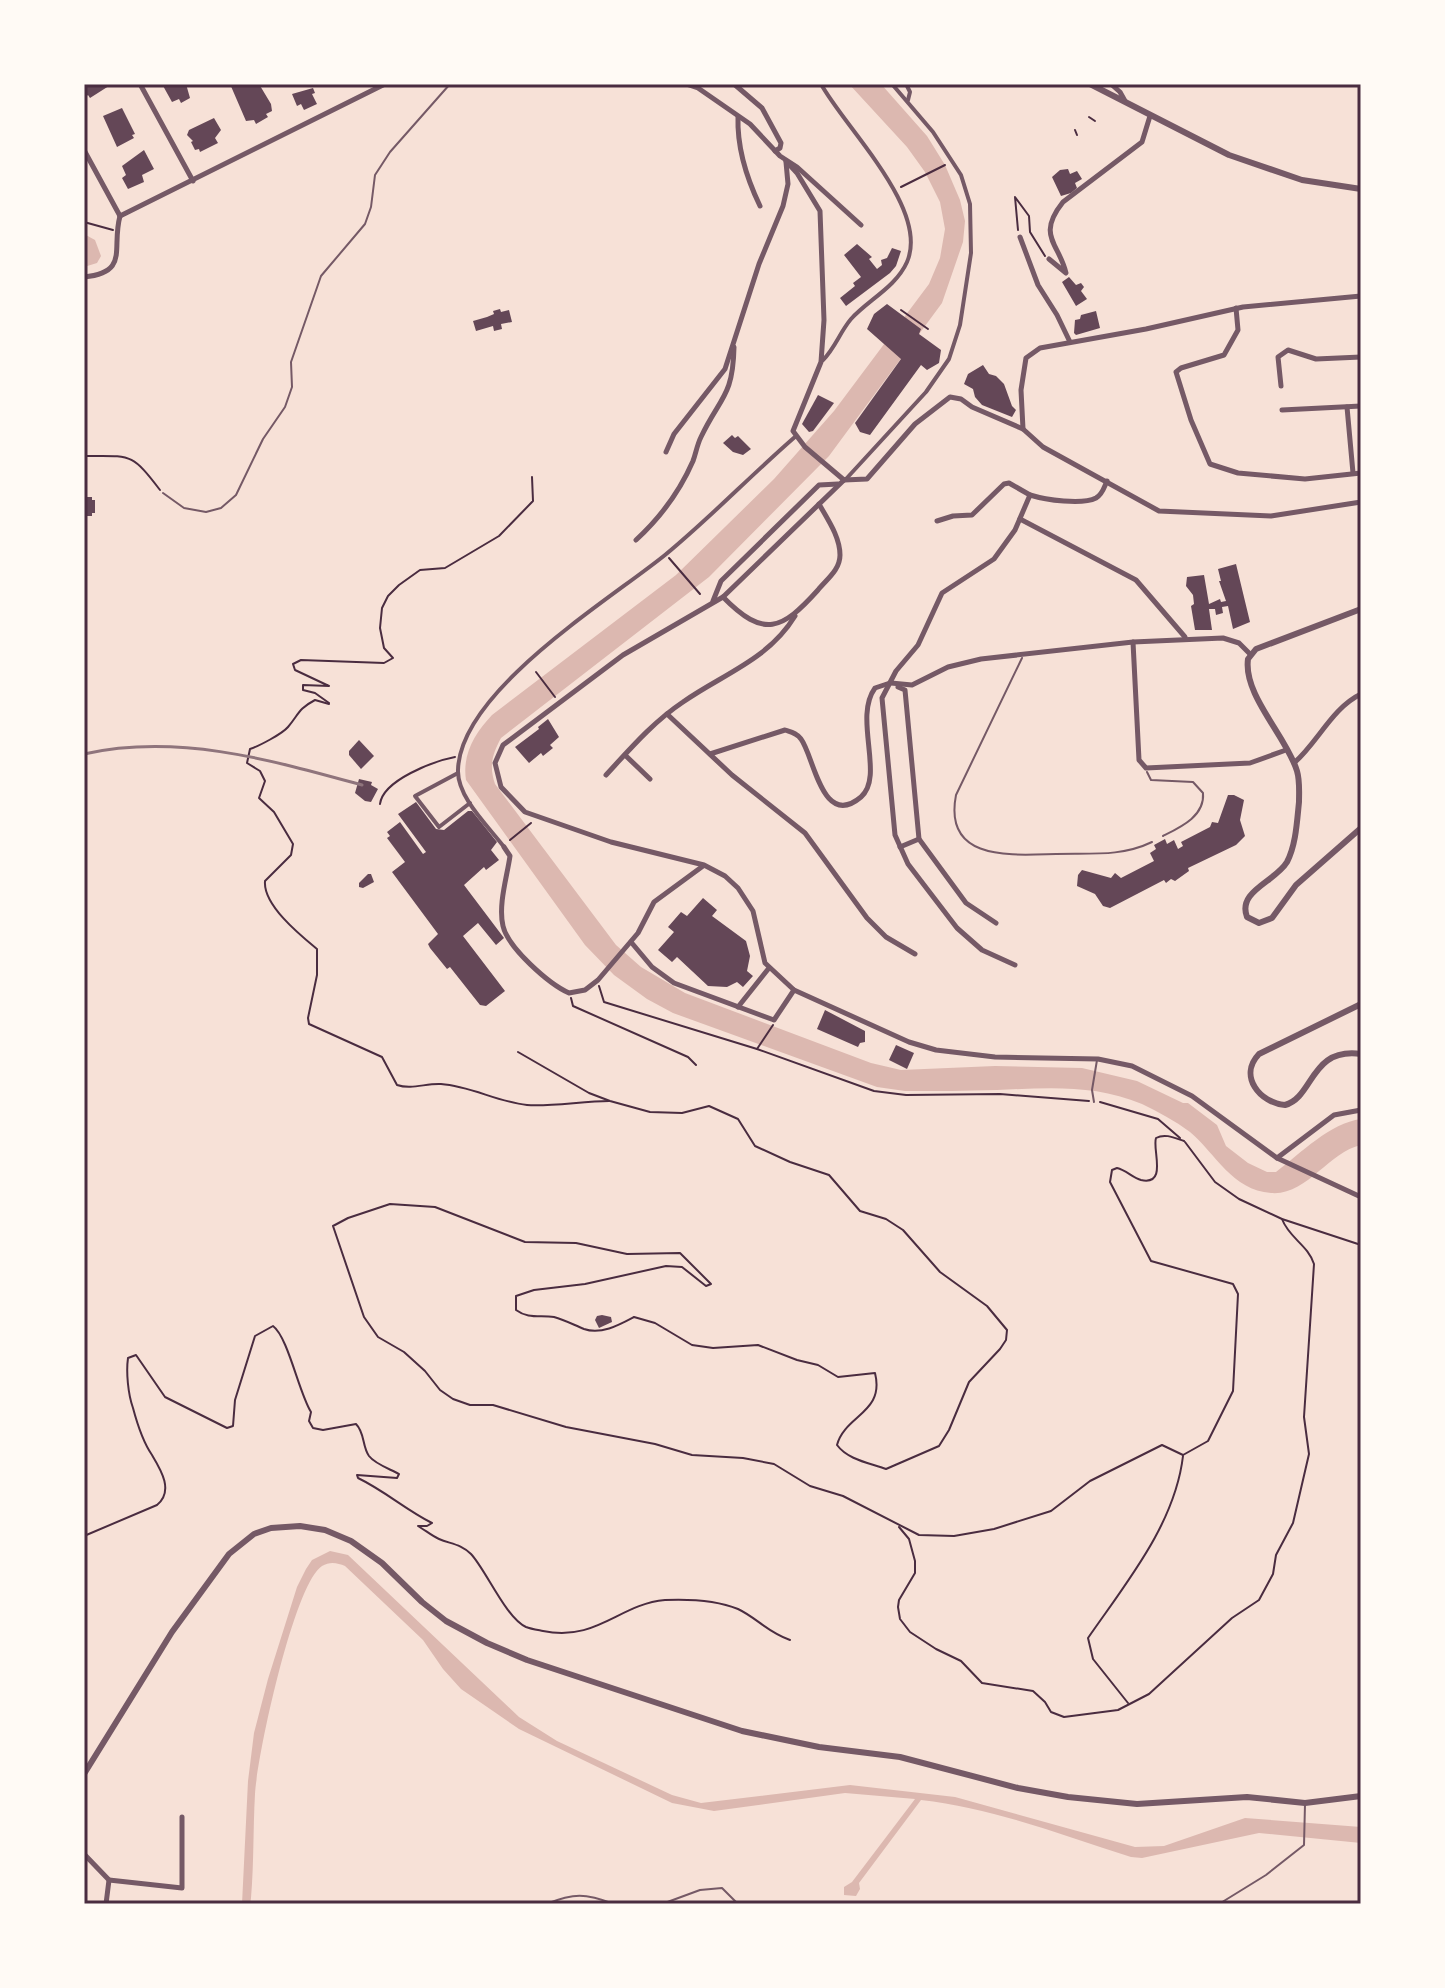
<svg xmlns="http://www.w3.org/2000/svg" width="1445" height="1988" font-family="Figtree,sans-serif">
	<rect width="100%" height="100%" fill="#f7e1d7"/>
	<g fill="#dcb8b0">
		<path d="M849 84H881L927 136 945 165 960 200 965 221 963 242 942 303 829 456 709 577 501 738C492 755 489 766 495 784L616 945 641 967 685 993 871 1063 901 1070 995 1066 1082 1068 1137 1081 1183 1103H1188L1217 1125 1226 1146 1248 1163 1267 1172H1276C1301 1153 1330 1123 1361 1119V1145C1328 1152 1307 1196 1271 1193 1232 1190 1216 1154 1190 1132 1175 1121 1159 1112 1142 1104 1094 1084 1048 1088 997 1090 967 1091 936 1091 905 1091L877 1087 673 1013 647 999 614 975 585 945 466 780C462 754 475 733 492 715L676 575 774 479 834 411 929 284 940 258 945 229 940 202 925 172 907 147Z"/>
		<path d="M84 234 95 240 101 256 97 263 84 267Z"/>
		<path d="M330 1551 348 1555 519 1717 557 1741 672 1795 701 1803 850 1785 955 1797 1135 1847 1164 1846 1245 1818 1361 1827V1843L1259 1833 1142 1858 1131 1857C1062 1835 993 1808 921 1800L859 1883 860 1889 856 1896 844 1895V1887L852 1882 915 1799 845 1793 714 1811 672 1803 519 1729 461 1689 443 1669 423 1640 345 1566C338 1563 330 1561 322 1566 294 1584 257 1756 255 1794 253 1829 254 1864 251 1898L250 1904H242L248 1781 254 1733 268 1679 297 1587 306 1569 312 1560Z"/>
	</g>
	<g fill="#644757">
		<path d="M84 84H112L90 98 88 95 84 98Z"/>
		<path d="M162 84H186L190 98 181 103 179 99 172 102Z"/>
		<path d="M230 84H259L271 104 272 111 266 114 268 117 256 124 254 120 246 121Z"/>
		<path d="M313 88 315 93 312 94 317 104 304 110 301 104 297 106 292 94Z"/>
		<path d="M122 108 135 134 132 135 134 138 117 147 103 116Z"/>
		<path d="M214 118 221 130 215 138 218 143 200 152 199 149 195 150 191 142 193 141 187 135 189 130Z"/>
		<path d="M144 150 154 169 142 175 144 182 128 189 122 178 126 175 122 166Z"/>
		<path d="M1068 169 1070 174 1077 171 1082 179 1075 183 1077 188 1071 193 1061 196 1052 177 1060 170Z"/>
		<path d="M857 244 872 257 869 259 877 269 882 265 881 260 887 258 892 248 901 251 896 266 890 273 846 306 840 298 855 286 853 283 861 277 844 255Z"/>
		<path d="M1069 277 1076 285 1081 283 1084 287 1081 291 1087 299 1076 306 1062 282Z"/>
		<path d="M887 304 921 329 919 334 941 350 939 363 927 370 921 365 870 435 860 432 855 423 901 359 867 329 874 314Z"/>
		<path d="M500 309 501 312 509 310 512 322 501 324 502 329 494 331 493 326 476 331 473 321 487 317 494 314 493 311Z"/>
		<path d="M1096 311 1100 328 1076 335 1074 333 1075 320 1080 319 1081 315Z"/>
		<path d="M983 365 989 374 996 376 1004 384 1012 406 1016 410 1012 417 982 405 975 397 973 389 964 384 968 374Z"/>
		<path d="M818 395 834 403 813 431 809 432 802 424Z"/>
		<path d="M732 435 735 438 738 436 751 449 743 455 733 452 723 443Z"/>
		<path d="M84 497H92V500H95V513H92V516H84Z"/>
		<path d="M1236 564 1250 622 1233 629 1228 606 1222 607 1223 613 1216 615 1215 609H1209L1212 630H1195L1191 606 1194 604 1193 595 1186 586 1187 577 1204 575 1209 604 1220 599 1221 602 1226 601 1219 581H1221L1218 569Z"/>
		<path d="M548 719 559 737 550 745 553 748 543 756 541 753 529 763 515 747 539 729 538 727Z"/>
		<path d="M359 740 374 756 361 769 349 755V751Z"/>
		<path d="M359 779 372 782 371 785 378 789 371 802 365 801 355 793Z"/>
		<path d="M1228 795H1234L1244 800 1240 820 1245 836 1236 845 1188 868 1189 871 1175 881 1171 879 1166 883 1164 880 1110 908 1103 906 1095 894 1077 886 1078 875 1082 870 1111 878 1115 873 1121 878 1154 861 1150 853 1156 849 1154 845 1165 839 1167 844 1174 840 1178 849 1183 846 1181 842 1210 827 1212 822 1218 823Z"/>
		<path d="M416 802 436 829 444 830 468 811H472L497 842 491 850 499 860 486 870 484 867 464 885 504 938 496 945 478 923 463 936 505 991 486 1006 480 1005 450 967 447 969 430 948 428 944 438 934 392 872 405 862 387 838 390 836 387 832 400 822 423 854 426 852 398 814Z"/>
		<path d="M368 874H371L374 882 363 888 359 887V883Z"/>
		<path d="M703 898 717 910 712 916 746 941 750 956 747 971 753 976 743 987 737 982 727 987 708 986 677 957 672 962 658 950 674 932 668 927 681 912 687 916Z"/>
		<path d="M825 1010 865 1031V1042L860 1043 858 1047 817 1029Z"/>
		<path d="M896 1045 914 1053 907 1069 889 1060Z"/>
		<path d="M602 1315 611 1317 612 1322 599 1328 595 1320 597 1316Z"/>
	</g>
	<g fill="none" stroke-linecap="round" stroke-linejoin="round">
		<g stroke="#4a2c40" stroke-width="2">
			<path d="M1089 117 1095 121"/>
			<path d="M1075 130 1077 135"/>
			<path d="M901 187 945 165"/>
			<path d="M84 222 113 230"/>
			<path d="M1018 230 1015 197 1029 216 1030 232 1045 256"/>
			<path d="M901 310 928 329"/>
			<path d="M84 456C131 456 131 452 160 490"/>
			<path d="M669 558 700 594"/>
			<path d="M536 672 555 697"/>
			<path d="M329 703 315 693 303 690V685L329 686 295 670 293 664 301 660 384 663 393 658 384 648 380 628 382 608 388 596 399 585 420 570 445 568 499 536 533 501 532 477"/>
			<path d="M329 704 315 700C298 709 299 714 288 727 282 734 259 746 250 749L247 763 260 771 265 781 259 798 274 812 293 844 291 855 265 881C263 905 300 935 317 949V975L308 1018 309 1024 382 1057 397 1085C412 1090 426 1083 441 1084 471 1086 497 1102 527 1105 549 1107 584 1101 609 1101"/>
			<path d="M380 804C383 780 434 761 455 757"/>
			<path d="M510 840 531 823"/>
			<path d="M599 986 604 1002 757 1049 874 1091 906 1095 1000 1094 1089 1101"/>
			<path d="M571 998 573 1006 688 1057 696 1065"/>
			<path d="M757 1049 773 1025"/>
			<path d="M518 1052 589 1093 610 1101 650 1112 682 1113 709 1106 738 1119 755 1146 790 1162 829 1175 860 1211 886 1219 903 1230 940 1272 987 1306 1007 1330 1006 1340 1000 1349 969 1382 949 1430 939 1446 886 1469C870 1463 848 1460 837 1445 845 1415 885 1413 875 1373L838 1377 818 1365 797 1360 758 1345 713 1348 692 1345 655 1323 634 1317C619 1325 601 1335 584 1329 574 1325 565 1320 554 1317 540 1315 528 1319 516 1310V1296L534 1290 585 1284 666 1266 682 1267 706 1286 711 1284 680 1253 627 1254 576 1243 525 1242 435 1207 390 1204 348 1218 333 1226 364 1317 378 1337 404 1352 425 1371 440 1390 453 1399 470 1405H493L566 1427 655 1444 692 1455 743 1458 774 1464 810 1486 843 1496 919 1535 954 1536 994 1529 1051 1511 1090 1481 1162 1445 1183 1455 1208 1441 1233 1391 1238 1294 1233 1284 1151 1261 1110 1182 1112 1170 1117 1168C1126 1170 1133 1178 1141 1180 1168 1186 1152 1149 1156 1138 1165 1133 1175 1138 1184 1141"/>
			<path d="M1100 1102 1158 1119 1180 1138"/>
			<path d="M1185 1142 1215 1182 1239 1199 1282 1219 1361 1245"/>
			<path d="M899 1527 909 1539 915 1561V1573L899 1600 898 1607 900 1619 910 1632 936 1649 961 1661 982 1683 1033 1691 1045 1702 1051 1712 1064 1717 1118 1710 1149 1694 1232 1618 1259 1600 1273 1574 1276 1555 1293 1523 1309 1454 1304 1417 1314 1264C1308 1245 1289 1238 1282 1219"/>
			<path d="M84 1536 157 1505C174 1491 161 1470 152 1455 143 1442 137 1423 133 1408 128 1394 126 1372 128 1358L136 1355 165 1397 227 1428 233 1426 235 1400 255 1336 273 1326C288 1337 299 1393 311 1412L309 1421 313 1428 323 1430 356 1424C365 1433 362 1446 369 1456 375 1464 390 1469 399 1474L397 1478 357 1475 358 1478C385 1491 406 1510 432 1523L427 1526H418C425 1530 432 1536 439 1539 451 1544 461 1544 471 1554 486 1570 506 1618 526 1627 531 1629 538 1630 543 1631 597 1642 619 1604 665 1600 689 1599 716 1600 738 1609 757 1618 767 1632 790 1640"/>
			<path d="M1128 1703 1093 1659 1088 1638C1126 1583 1175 1524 1183 1456"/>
		</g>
		<g stroke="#755966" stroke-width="2">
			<path d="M163 493 184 508 206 512 221 508 236 495 263 439 285 407 292 387 291 362 321 276 365 224 371 207 375 175 390 152 450 84"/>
			<path d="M1022 658 956 795C943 862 1012 855 1056 854 1090 853 1121 857 1152 842"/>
			<path d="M1147 772 1151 780 1193 782 1203 793C1205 816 1181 827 1163 836"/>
			<path d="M1094 1102 1092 1090 1097 1060"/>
			<path d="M546 1904C574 1893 585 1893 614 1904"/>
			<path d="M662 1904 700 1890 722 1888 738 1904"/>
			<path d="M1219 1904 1266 1875 1304 1845 1305 1804"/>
		</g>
		<g stroke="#755966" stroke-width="4">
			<path d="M821 84C845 128 930 209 907 262 896 287 868 300 851 319 840 332 835 348 823 360"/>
			<path d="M906 84 910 92 908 100"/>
			<path d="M846 479 926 392 949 359 960 325 971 253 970 204 961 175 933 132 892 84"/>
			<path d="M458 773 415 796 439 827 470 803"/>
			<path d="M504 847C488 826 457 797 458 770 460 691 608 601 665 555 710 518 751 475 796 436"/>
		</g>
		<g stroke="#755966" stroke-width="5">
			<path d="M140 84 193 181"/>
			<path d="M686 84 698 88 750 124 780 156 797 167 861 225"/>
			<path d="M734 84 762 108 781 143 780 148 775 151"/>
			<path d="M1111 84 1120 92 1125 101"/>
			<path d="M738 117C737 148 747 179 760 206"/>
			<path d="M84 150 120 216"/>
			<path d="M786 161 797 173 820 211 824 320 821 362 793 431 805 447 844 480"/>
			<path d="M120 216 385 84"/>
			<path d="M1020 237 1038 285 1057 315 1070 342"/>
			<path d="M1049 259 1066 273C1059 243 1036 236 1063 202L1142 142 1150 116"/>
			<path d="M84 277C130 272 111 249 120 216"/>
			<path d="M1236 308 1238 330 1224 355 1181 368 1176 372 1191 420 1210 464 1238 473 1305 479 1361 473"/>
			<path d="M1281 386 1278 357 1288 350 1316 359 1361 357"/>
			<path d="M1347 407 1353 473"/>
			<path d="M1282 410 1361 406"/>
			<path d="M1023 429 1021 390 1026 358 1040 348 1146 329 1243 307 1361 296"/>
			<path d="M666 452 674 434 725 369 759 264 783 206 788 184 786 162"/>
			<path d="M844 480 723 597 623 655 503 745 495 763 501 787 525 812 611 842 704 865 725 876 738 888 753 911 765 963 794 990 909 1042 936 1050 995 1057 1098 1059 1132 1066 1192 1096 1277 1158 1361 1197"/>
			<path d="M844 480 867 479 915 424 950 397 961 399 972 407 1023 429 1043 447 1159 511 1271 516 1361 502"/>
			<path d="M1020 519 1136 580 1185 637"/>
			<path d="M937 521 953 516 972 515 1004 484 1009 483 1030 495"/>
			<path d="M636 540C661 517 679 493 693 461 696 453 697 445 701 437 720 397 733 397 734 347"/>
			<path d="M723 597C764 639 782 630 818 590 827 579 840 570 840 555 840 537 828 520 819 504"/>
			<path d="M713 601 721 581 819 485 838 484"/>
			<path d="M1133 642 1139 760 1146 768 1250 763 1286 750"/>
			<path d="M891 683 912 685 948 667 981 659 1133 642 1223 638 1239 643 1250 654"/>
			<path d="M898 687 905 690 919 839 966 903 996 923"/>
			<path d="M667 714 732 775 805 833 867 918 886 937 915 954"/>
			<path d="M710 754 785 730C791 732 797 733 801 739 814 756 822 830 861 797 885 776 853 718 875 688L890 683"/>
			<path d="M625 755 650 779"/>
			<path d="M1294 763C1318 742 1332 708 1361 694"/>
			<path d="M606 775C630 749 653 722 683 702 723 674 768 660 795 616"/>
			<path d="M504 847 510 856C507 877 498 905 503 926 508 948 549 984 569 993L585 990 598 980 638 933 654 902 703 866"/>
			<path d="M900 847 919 839"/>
			<path d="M631 942 652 967 674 983 774 1020 794 990"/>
			<path d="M1015 965 982 950 957 928 908 864 895 835 882 698 896 671 918 645 942 593 994 559 1015 530 1030 495C1046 500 1082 505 1096 498 1103 494 1104 487 1107 481"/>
			<path d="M738 1007 769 968"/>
			<path d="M1277 1158 1334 1115 1361 1110"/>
			<path d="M84 1854 109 1880 106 1904"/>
			<path d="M109 1880 182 1888V1817"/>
		</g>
		<g stroke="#755966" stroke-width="6">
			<path d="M1090 84 1229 155 1302 180 1361 189"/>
			<path d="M1361 609 1256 649 1248 659C1243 695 1287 737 1297 771 1300 781 1299 792 1299 802 1297 821 1296 845 1287 862 1275 882 1237 891 1247 917L1259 923 1272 918 1296 885 1361 828"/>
			<path d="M1361 1004 1259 1054C1238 1076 1260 1103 1285 1105 1314 1097 1310 1047 1361 1054"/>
			<path d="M84 1774 172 1632 229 1554 254 1534 271 1528 300 1526 325 1530 351 1541 382 1563 422 1602 446 1621 487 1643 527 1660 742 1731 819 1747 900 1757 1018 1788 1068 1797 1137 1804 1247 1797 1305 1803 1361 1796"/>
		</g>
		<path stroke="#8f747c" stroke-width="3" d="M84 754C178 733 271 760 362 785"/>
	</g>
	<rect width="1445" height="1988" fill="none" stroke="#fffaf5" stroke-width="172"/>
	<rect x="86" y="86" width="1273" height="1816" fill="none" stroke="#4a2c40" stroke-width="3"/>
</svg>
